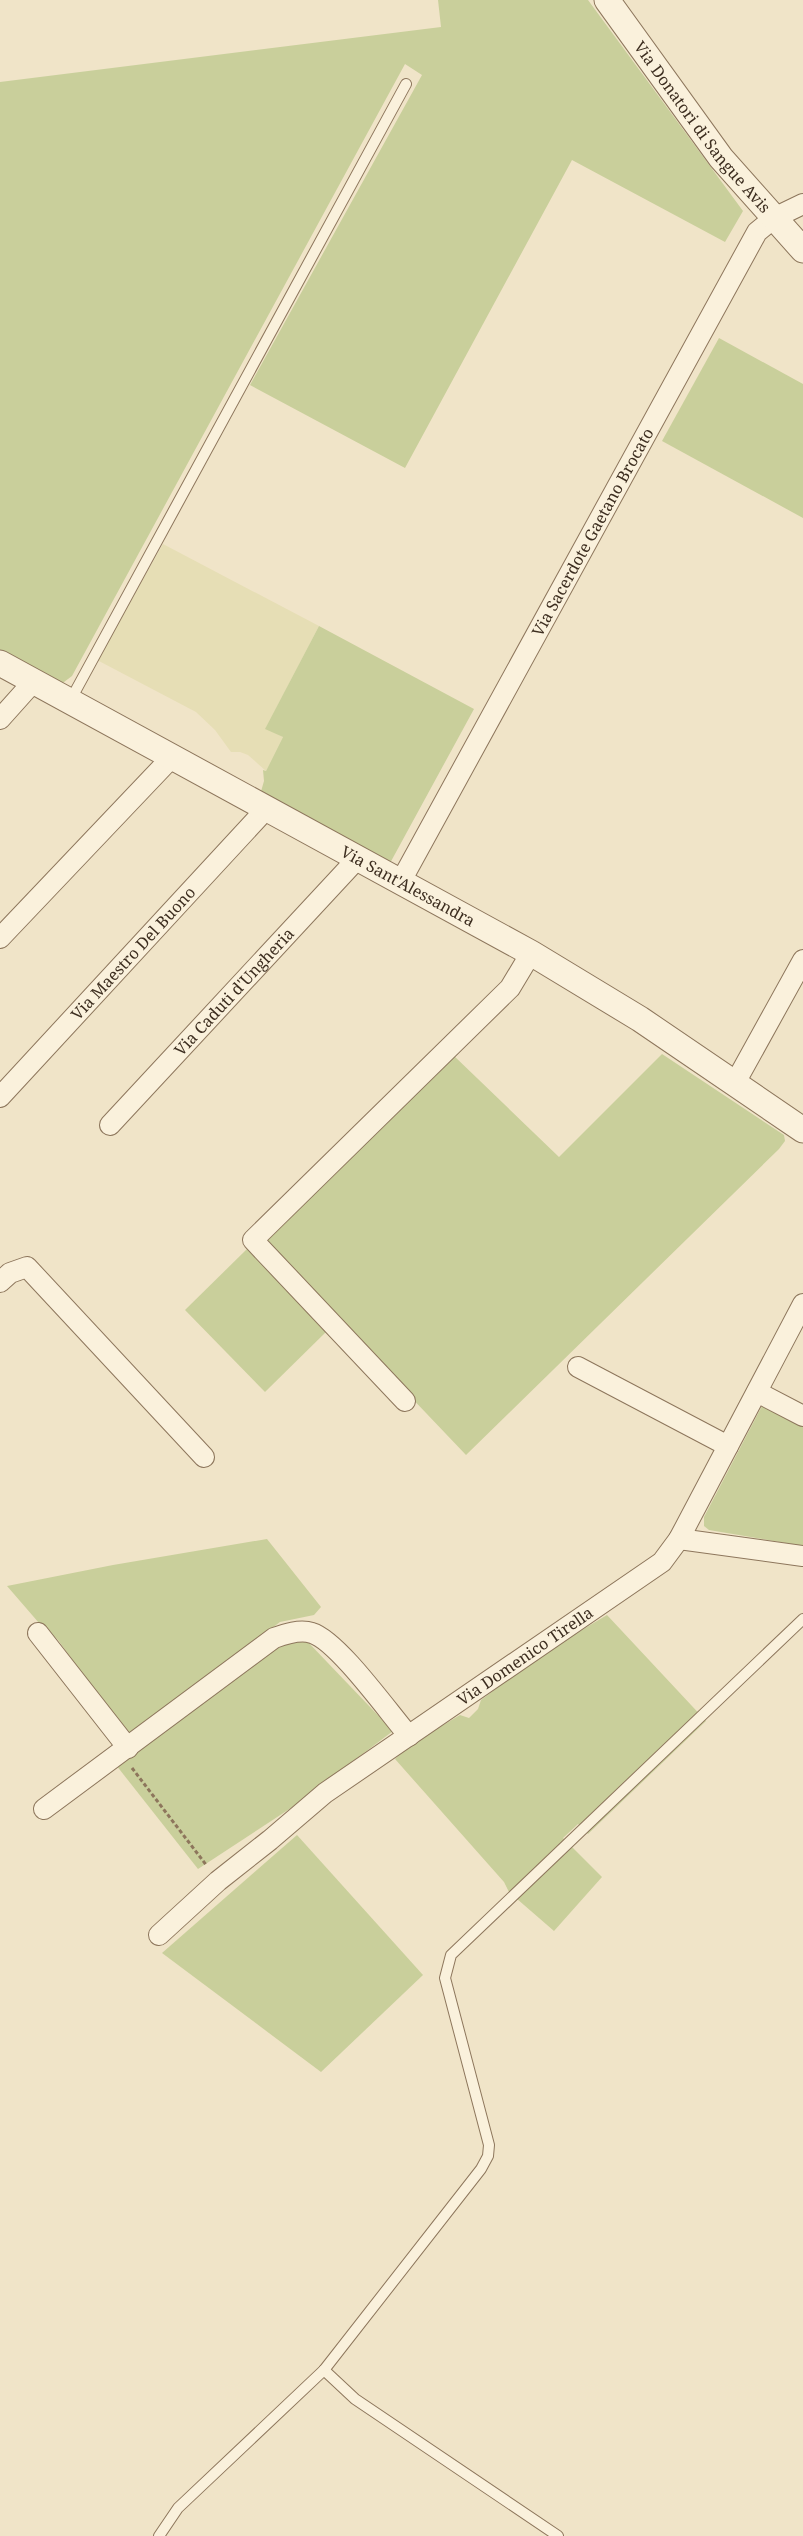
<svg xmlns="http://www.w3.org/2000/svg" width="803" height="2536" font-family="'Noto Serif',serif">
	<rect width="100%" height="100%" fill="#f0e4c8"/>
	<path fill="#e6deb5" d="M163 544 319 626 266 728 283 737 266 771 248 755 240 752H231L215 730 196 712 97 660Z"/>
	<g fill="#c9cf9b">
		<path d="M438 0H588L743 211 725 242 572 160 405 468 250 385 422 75 405 64 72 676 60 685 0 650V82L441 27Z"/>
		<path d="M719 338 803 384V518L662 441Z"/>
		<path d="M319 626 474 709 389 865 260 795 264 781 263 770 266 771 283 737 265 729Z"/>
		<path d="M452 1054 559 1157 662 1054 784 1135 785 1141 779 1149 466 1455 267 1246 266 1237Z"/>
		<path d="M248 1248 328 1330 265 1392 185 1310Z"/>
		<path d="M763 1404 803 1426V1546L709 1530 704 1526V1517Z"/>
		<path d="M267 1539 321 1607 314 1615 280 1622 128 1737 58 1640 39 1623 7 1586 113 1565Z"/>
		<path d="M607 1615 706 1721 588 1834 578 1824 563 1838 602 1877 554 1931 509 1892 504 1882 395 1759 405 1748 460 1715 469 1718 478 1709 481 1700 540 1655Z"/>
		<path d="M306 1640 393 1731 294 1806 198 1869 116 1765 281 1642Z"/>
		<path d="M297 1835 423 1975 321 2072 162 1953Z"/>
	</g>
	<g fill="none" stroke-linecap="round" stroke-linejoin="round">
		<g stroke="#8d765c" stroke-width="12">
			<g id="service">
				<path d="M70 701 406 84"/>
				<path d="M324 2370 355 2399 558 2536"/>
				<path d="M159 2536 178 2508 324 2370 481 2169 488 2156 489 2145 445 1978 451 1955 803 1619"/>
			</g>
		</g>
		<g stroke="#8d765c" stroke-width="22">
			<g id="minor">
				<path d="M0 719 34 681"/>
				<path id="s1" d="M401 881 757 232 774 218 803 204"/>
				<path d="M0 938 172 757"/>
				<path d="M735 1083 803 960"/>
				<path id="s2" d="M0 1097 267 808"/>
				<path id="s3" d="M110 1125 358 858"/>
				<path d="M0 1282 10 1273 27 1267 204 1457"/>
				<path d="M578 1367 728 1446"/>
				<path d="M757 1392 803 1416"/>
				<path d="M405 1401 253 1240 510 988 531 953"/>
				<path d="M679 1539 803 1556"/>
				<path d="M38 1633 128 1748"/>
				<path d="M44 1809 274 1638C285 1634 300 1629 312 1633 338 1641 389 1713 409 1736"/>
				<path id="s4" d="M159 1935 218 1881 270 1840 325 1793 662 1562 679 1539 803 1304"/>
			</g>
		</g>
		<g stroke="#8d765c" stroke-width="27">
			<g id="tertiary">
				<path id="s5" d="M607 0 721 158 803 250"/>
				<path id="s6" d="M0 663 531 953 640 1019 803 1130"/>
			</g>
		</g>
		<path stroke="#8d765c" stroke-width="3" stroke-dasharray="4 2.5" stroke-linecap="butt" d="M132 1768 207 1866"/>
		<use href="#service" stroke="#faf1dc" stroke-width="10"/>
		<use href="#minor" stroke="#faf1dc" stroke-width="20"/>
		<use href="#tertiary" stroke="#faf1dc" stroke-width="25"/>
	</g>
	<g text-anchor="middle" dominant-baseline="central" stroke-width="4" stroke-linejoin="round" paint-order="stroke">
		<g font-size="16" fill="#3d2e20" stroke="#f7eed8">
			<text stroke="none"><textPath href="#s5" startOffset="159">Via Donatori di Sangue Avis</textPath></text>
			<text stroke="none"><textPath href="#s1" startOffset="398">Via Sacerdote Gaetano Brocato</textPath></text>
			<text stroke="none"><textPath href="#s6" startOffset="465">Via Sant'Alessandra</textPath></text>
			<text stroke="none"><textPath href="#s2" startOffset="196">Via Maestro Del Buono</textPath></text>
			<text stroke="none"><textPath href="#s3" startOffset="182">Via Caduti d'Ungheria</textPath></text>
			<text stroke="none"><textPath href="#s4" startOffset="461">Via Domenico Tirella</textPath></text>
		</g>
	</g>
</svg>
